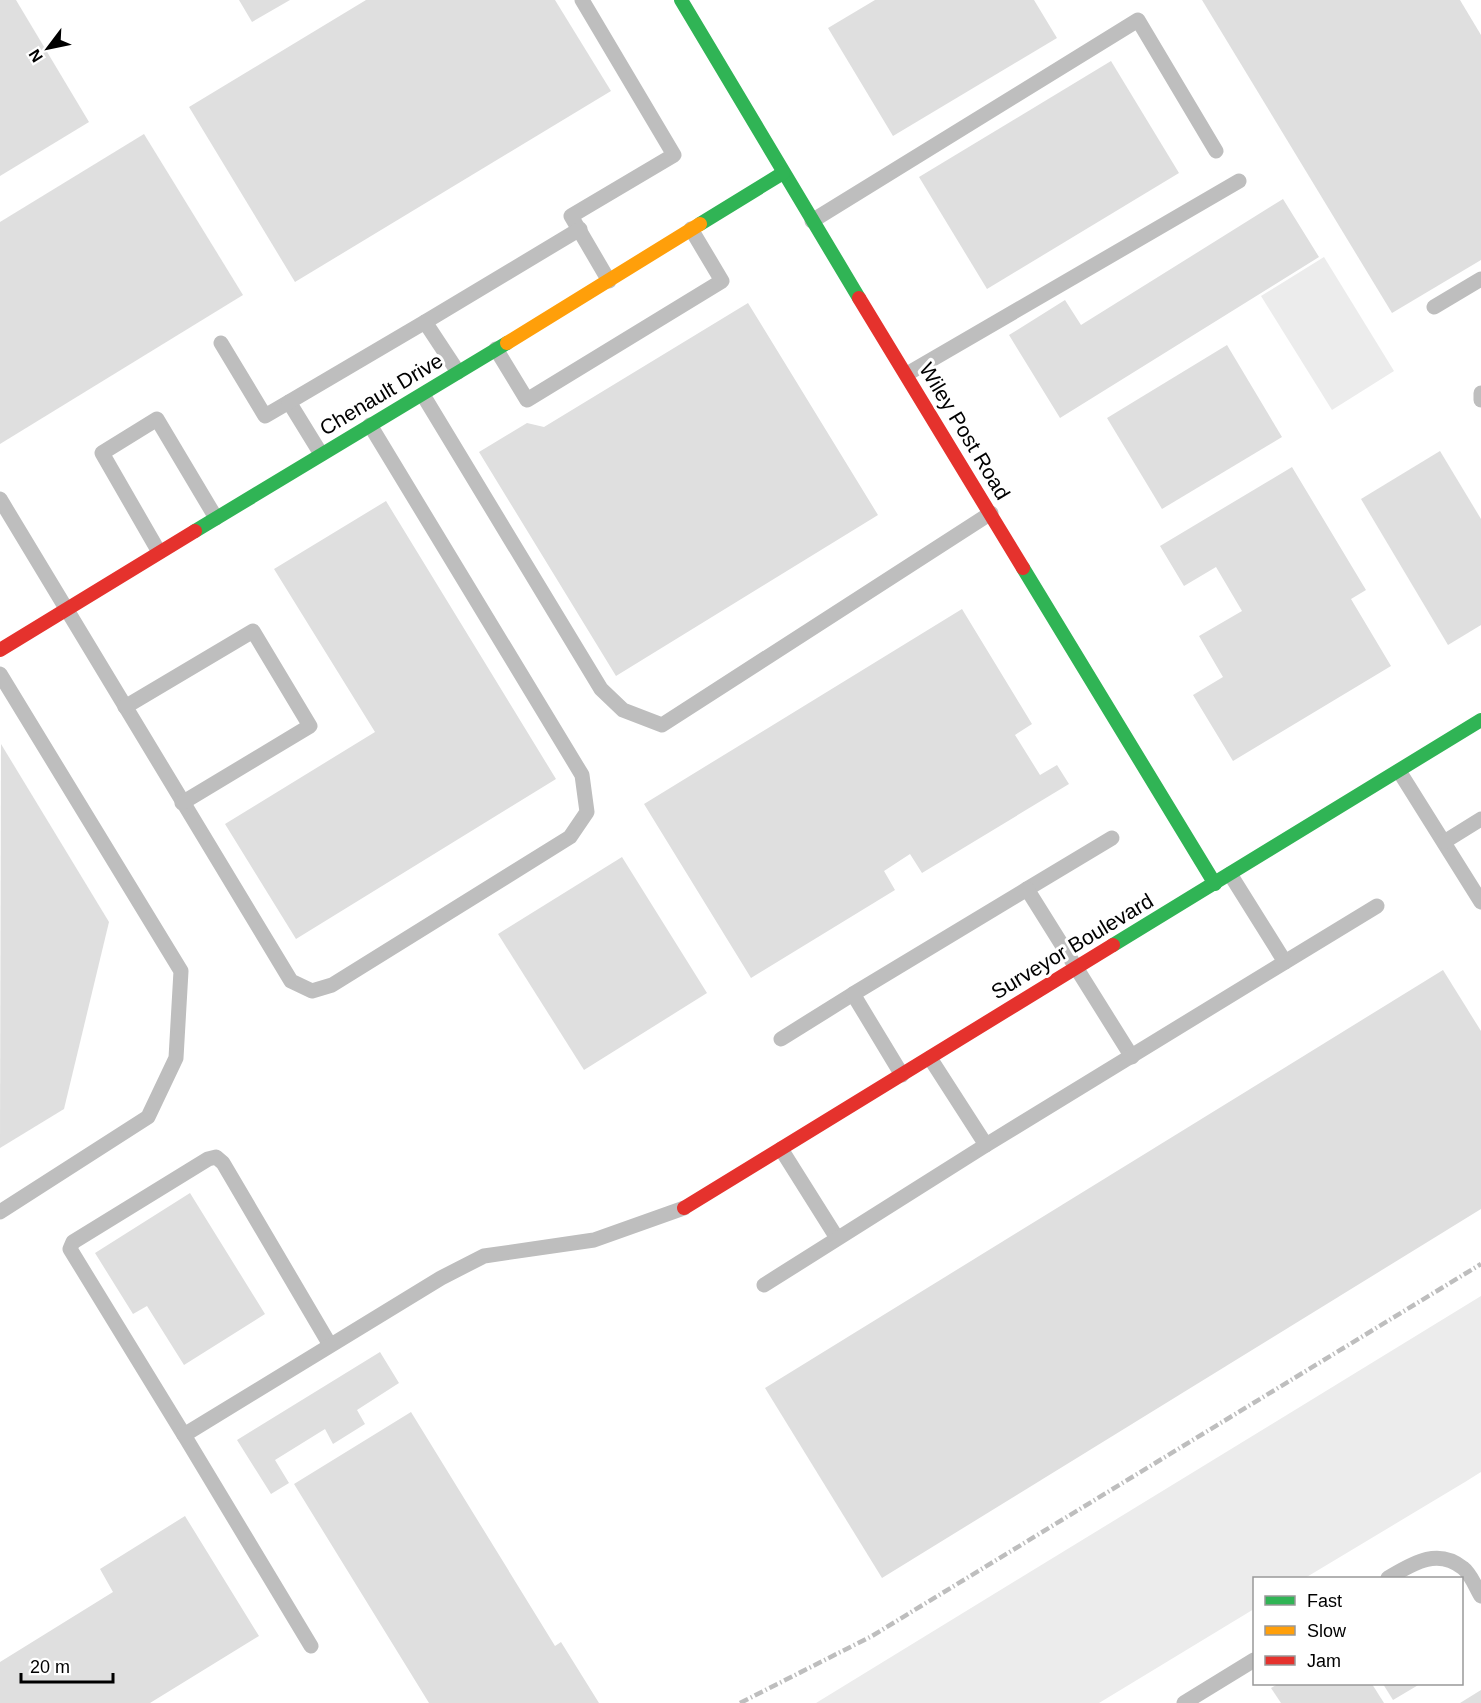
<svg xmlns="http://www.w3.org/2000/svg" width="1481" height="1703" font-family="Helvetica,sans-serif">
	<rect width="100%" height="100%" fill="#fff"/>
	<g fill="#ececec">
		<path d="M1324 257 1394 371 1332 410 1261 296Z"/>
		<path d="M1481 1296V1472L1465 1482 1305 1578H1254V1609L1099 1703H816Z"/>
	</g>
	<g fill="#dfdfdf">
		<path d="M0 0H16L89 122 0 176Z"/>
		<path d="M239 0H290L252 22Z"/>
		<path d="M366 0H555L611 91 295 282 189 107Z"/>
		<path d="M875 0H1034L1057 38 893 136 828 28Z"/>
		<path d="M1202 0H1460L1481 35V260L1392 313Z"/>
		<path d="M1111 61 1179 173 987 289 919 177Z"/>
		<path d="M144 134 243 295 0 444V222Z"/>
		<path d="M1283 199 1319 257 1060 418 1009 335 1065 300 1081 325Z"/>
		<path d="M748 303 878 515 616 676 479 452 527 423 544 427Z"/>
		<path d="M1227 345 1282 437 1162 509 1107 418Z"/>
		<path d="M1440 451 1481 519V625L1448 645 1361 499Z"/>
		<path d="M1292 467 1366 590 1351 599 1391 666 1233 761 1193 695 1223 677 1199 636 1242 611 1216 567 1184 586 1160 546Z"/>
		<path d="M386 501 556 779 296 939 225 824 375 732 274 569Z"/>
		<path d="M962 609 1032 724 1015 735 1040 775 1057 765 1069 784 922 873 910 854 884 871 895 890 751 978 644 804Z"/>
		<path d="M1 744 109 922 64 1109 0 1148Z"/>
		<path d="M622 857 707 993 584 1070 498 934Z"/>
		<path d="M1443 970 1481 1031V1209L882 1578 765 1388Z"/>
		<path d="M190 1193 265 1314 184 1365 147 1306 133 1314 95 1253Z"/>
		<path d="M380 1352 399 1383 357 1410 365 1424 333 1444 325 1429 275 1460 289 1483 271 1494 237 1440Z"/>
		<path d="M411 1412 555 1646 561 1642 599 1703H429L294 1484Z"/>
		<path d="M185 1516 259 1636 150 1703H0V1662L113 1592 100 1569Z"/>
		<path d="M1278 1684H1372L1384 1703H1281L1271 1688Z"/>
		<path d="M1383 1684H1420L1393 1700Z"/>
		<path d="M1481 1690V1703H1460Z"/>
	</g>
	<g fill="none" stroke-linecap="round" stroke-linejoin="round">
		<g stroke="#bebebe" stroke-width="15">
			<path d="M582 0 674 155 571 216 609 281"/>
			<path d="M812 221 1138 20 1216 151"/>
			<path d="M1434 307 1481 279"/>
			<path d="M425 322 580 229"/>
			<path d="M221 343 265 416 289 402 321 454"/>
			<path d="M496 349 527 400 722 281 691 229"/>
			<path d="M907 374 1239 181"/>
			<path d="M1481 393V400"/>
			<path d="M423 395 601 689 623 710 662 725 991 513"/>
			<path d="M289 402 425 322 458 372"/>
			<path d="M0 499 291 981 312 991 332 985 570 837 587 812 582 775 370 425"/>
			<path d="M159 552 102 453 157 419 216 518"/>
			<path d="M0 674 181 971 176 1058 148 1117 0 1212"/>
			<path d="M125 707 253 631 310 726 182 803"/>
			<path d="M1399 771 1481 902"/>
			<path d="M1444 842 1481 819"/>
			<path d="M1027 889 1112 838"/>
			<path d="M1285 962 1377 906"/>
			<path d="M781 1039 853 994"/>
			<path d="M930 1058 986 1145"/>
			<path d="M902 1075 853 994 1027 889 1132 1057"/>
			<path d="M781 1149 837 1238"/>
			<path d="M764 1285 986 1145 1285 962 1230 874"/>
			<path d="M184 1435 70 1249 73 1242 208 1159 216 1157 223 1163 330 1345"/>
			<path d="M1388 1578C1412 1564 1437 1547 1463 1568 1471 1574 1476 1588 1481 1596"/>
			<path d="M311 1646 184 1435 441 1278 484 1256 594 1240 684 1208"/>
			<path d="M1184 1703 1254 1660"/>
		</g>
		<g stroke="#30b455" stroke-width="14">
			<path d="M681 0 859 298"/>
			<path d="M700 224 783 173"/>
			<path d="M195 531 507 343"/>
			<path d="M1023 568 1215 884"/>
			<path d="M1113 945 1481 720"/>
		</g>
		<path stroke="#ff9f0a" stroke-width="14" d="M507 343 700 224"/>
		<g stroke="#e5322d" stroke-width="14">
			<path d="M859 298 1023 568"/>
			<path d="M0 650 195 531"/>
			<path d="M684 1208 1113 945"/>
		</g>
		<path stroke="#bebebe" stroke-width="4.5" stroke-dasharray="9 3 1.5 3" stroke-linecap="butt" d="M740 1703 872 1636 1481 1264"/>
	</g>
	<g text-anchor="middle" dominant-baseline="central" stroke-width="6" stroke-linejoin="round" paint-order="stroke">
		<g font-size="21" fill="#000" stroke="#fff">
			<text transform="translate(381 394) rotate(-31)">Chenault Drive</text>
			<text transform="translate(965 431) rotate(59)">Wiley Post Road</text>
			<text transform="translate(1072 946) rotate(-31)">Surveyor Boulevard</text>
		</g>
	</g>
	<rect x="1253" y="1577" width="210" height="108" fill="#ffffff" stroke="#999999" stroke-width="1.5"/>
	<rect x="1265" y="1596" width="30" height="9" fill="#30b455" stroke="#999999" stroke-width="1.5"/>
	<text x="1307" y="1607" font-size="18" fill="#000000">Fast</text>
	<rect x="1265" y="1626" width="30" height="9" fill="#ff9f0a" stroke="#999999" stroke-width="1.5"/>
	<text x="1307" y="1637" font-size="18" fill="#000000">Slow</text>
	<rect x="1265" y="1656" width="30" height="9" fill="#e5322d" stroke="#999999" stroke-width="1.5"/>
	<text x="1307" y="1667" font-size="18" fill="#000000">Jam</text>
	<g transform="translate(48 48) rotate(238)" stroke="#ffffff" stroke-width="4.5" paint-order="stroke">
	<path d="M0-4.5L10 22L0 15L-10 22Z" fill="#000000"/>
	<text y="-9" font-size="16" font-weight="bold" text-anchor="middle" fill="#000000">N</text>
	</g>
	<path d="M21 1673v9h92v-9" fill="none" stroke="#000000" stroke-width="3"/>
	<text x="30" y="1673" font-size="18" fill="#000000" stroke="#ffffff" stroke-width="4.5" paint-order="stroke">20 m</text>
</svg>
